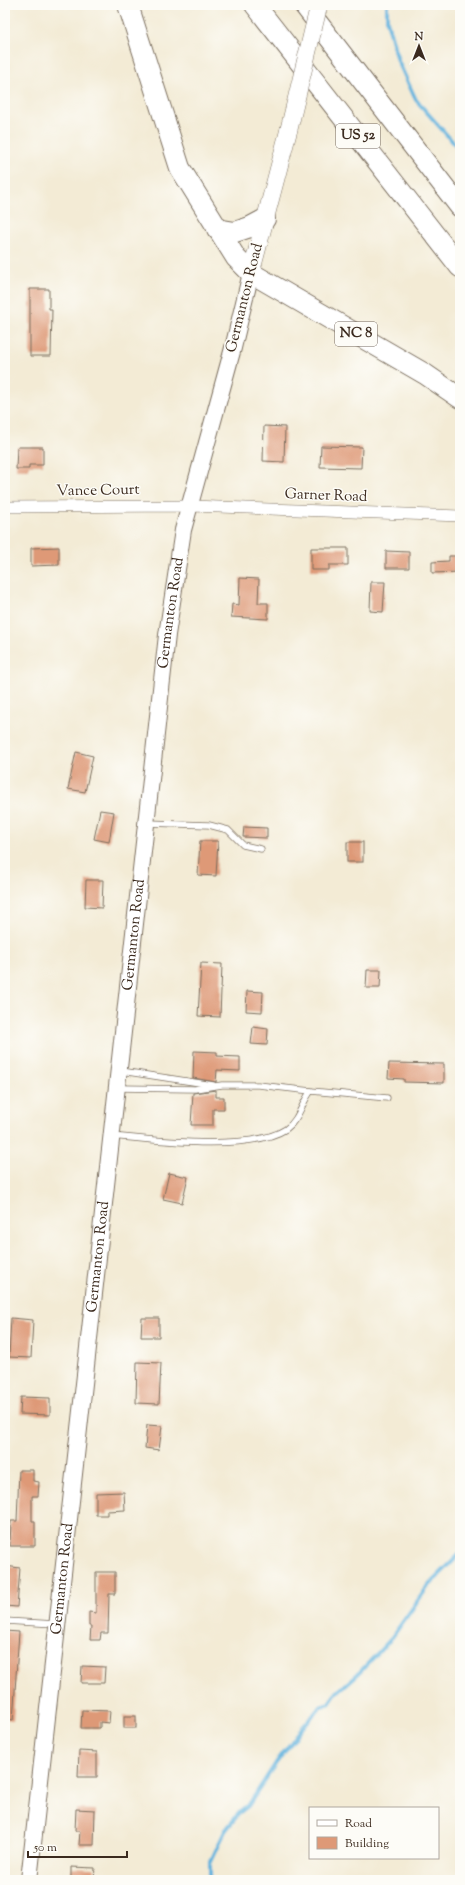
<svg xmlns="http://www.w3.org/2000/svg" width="465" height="1885" font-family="'Sorts Mill Goudy',serif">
	<rect width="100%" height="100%" fill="#fdfcf7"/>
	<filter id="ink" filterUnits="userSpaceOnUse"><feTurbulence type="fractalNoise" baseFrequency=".025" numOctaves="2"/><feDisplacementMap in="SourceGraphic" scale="8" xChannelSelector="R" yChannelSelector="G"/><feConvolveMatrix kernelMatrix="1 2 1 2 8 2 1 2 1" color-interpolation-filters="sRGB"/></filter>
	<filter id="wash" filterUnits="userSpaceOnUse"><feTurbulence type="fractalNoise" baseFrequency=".012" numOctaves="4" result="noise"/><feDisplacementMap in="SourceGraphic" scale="16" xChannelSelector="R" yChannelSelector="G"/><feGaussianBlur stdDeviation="0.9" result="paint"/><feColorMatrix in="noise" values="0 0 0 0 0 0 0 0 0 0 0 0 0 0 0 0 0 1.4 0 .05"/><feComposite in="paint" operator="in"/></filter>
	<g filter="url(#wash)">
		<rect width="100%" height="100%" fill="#f3ebd5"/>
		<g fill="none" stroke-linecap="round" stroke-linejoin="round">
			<g stroke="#64b4de" stroke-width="4">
				<path d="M387 5V21L398 61 416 100 460 150"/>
				<path d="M210 1880V1863L225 1831 240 1812 248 1806 276 1763 303 1727 320 1707 329 1703 335 1694 359 1673 390 1640 429 1585 460 1554"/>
			</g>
		</g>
		<g id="blocks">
			<g fill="#de9977">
				<path d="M30 289H49V309H52L51 356H30Z"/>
				<path d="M264 426 285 427 284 462 263 461Z"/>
				<path d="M321 446 362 447 361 468 320 467Z"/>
				<path d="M17 447H43V465H29V469H16Z"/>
				<path d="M59 547V565L31 566V548Z"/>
				<path d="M311 548H348V565H329V570H311Z"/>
				<path d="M386 551 409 552V568H386Z"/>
				<path d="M449 556H460V572L432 573V562L449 561Z"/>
				<path d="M240 578 259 579 258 603H268V619L231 617 232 604 239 605Z"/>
				<path d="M371 582H385L383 612 370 611Z"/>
				<path d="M76 752 93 756 85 792 68 789Z"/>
				<path d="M100 810 114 812 109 842 94 839Z"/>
				<path d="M244 827 267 828V838L243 837Z"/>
				<path d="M200 841H218L216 876 198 875Z"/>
				<rect x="347" y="842" width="16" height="20"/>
				<path d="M86 880H103L102 908 85 907Z"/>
				<path d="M201 963 222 964 220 1017 198 1016Z"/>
				<path d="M367 970H381L380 988H366Z"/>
				<path d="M247 991 263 992 262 1012 246 1011Z"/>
				<path d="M253 1027 268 1029 267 1045 251 1044Z"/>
				<path d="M194 1051 217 1052V1056L240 1057V1071L217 1070 216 1082 193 1078Z"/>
				<path d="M389 1063 444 1064V1083L404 1082V1079L388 1078Z"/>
				<path d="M216 1090V1097H224V1109H213V1125H191L193 1093Z"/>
				<path d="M169 1173 188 1177 182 1203 163 1199Z"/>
				<path d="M11 1318 33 1320 31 1358 9 1357Z"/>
				<path d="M142 1318H159V1337H141Z"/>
				<path d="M137 1362 161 1363 159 1404 136 1403Z"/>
				<path d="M21 1397 50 1398V1415L20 1414Z"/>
				<path d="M147 1425 162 1426 159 1450 145 1448Z"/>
				<path d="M19 1470H33V1481L39 1482 38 1496H32V1521H35V1546H10L11 1521H17Z"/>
				<path d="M124 1492 125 1510 107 1511V1515H96V1493Z"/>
				<path d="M5 1566 20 1568 17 1607 5 1606Z"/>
				<path d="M96 1572H115V1594H109L108 1633H101L100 1640H90L91 1626H89V1612L96 1613Z"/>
				<path d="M5 1631 19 1632 13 1720 5 1719Z"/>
				<path d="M82 1666 105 1667 104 1683H81Z"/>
				<path d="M82 1710 110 1711 109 1723 100 1722V1728H81Z"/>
				<rect x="124" y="1716" width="12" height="12"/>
				<path d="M79 1751 97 1752V1777H78Z"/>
				<path d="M76 1809 95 1810 94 1845H79L80 1831H75Z"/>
				<path d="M71 1867 95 1868 94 1880H71Z"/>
			</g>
		</g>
	</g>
	<g filter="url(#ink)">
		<use href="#blocks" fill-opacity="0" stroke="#7b6e5e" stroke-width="1"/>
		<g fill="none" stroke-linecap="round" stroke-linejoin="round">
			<g stroke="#7b6e5e" stroke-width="7">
				<g id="lane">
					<path d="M147 823 209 825 228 830 243 845 261 849"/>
					<path d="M121 1071 213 1085"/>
					<path d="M118 1088 195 1089 222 1085H258L311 1091"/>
					<path d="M112 1136C153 1140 251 1152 286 1129 299 1120 302 1102 311 1091L387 1098"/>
					<path d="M5 1621 55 1624"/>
				</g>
			</g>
			<g stroke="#7b6e5e" stroke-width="12">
				<path id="street" d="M5 507 191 506 460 516"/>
			</g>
			<g stroke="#7b6e5e" stroke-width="18">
				<g id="secondary">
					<path id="s1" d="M29 1880 167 635 183 530 233 348 251 273"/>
				</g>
			</g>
			<g stroke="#7b6e5e" stroke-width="18">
				<path id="primary" d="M251 273 289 129"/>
			</g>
			<g stroke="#7b6e5e" stroke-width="22">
				<g id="highway">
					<path d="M128 5 180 168 236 258 251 273 425 374 460 398"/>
					<path d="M255 5 460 267"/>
					<path d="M304 5 460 207"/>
					<path d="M217 229 235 232 250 227 265 219"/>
				</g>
			</g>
			<use href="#lane" stroke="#fff" stroke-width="5.5"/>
			<use href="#street" stroke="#fff" stroke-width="11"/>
			<use href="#secondary" stroke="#fff" stroke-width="16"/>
			<use href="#primary" stroke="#fff" stroke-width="17"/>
			<use href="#highway" stroke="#fff" stroke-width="20"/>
			<g stroke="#7b6e5e" stroke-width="18" stroke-linecap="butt">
				<path id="primary-bridge" d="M289 129 319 5"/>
			</g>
			<use href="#primary-bridge" stroke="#fff" stroke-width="17"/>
		</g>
	</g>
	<g text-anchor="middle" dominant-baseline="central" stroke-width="3" stroke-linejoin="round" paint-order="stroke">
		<g fill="#fdfcf7" stroke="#75695f" stroke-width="1">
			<rect x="336" y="124" width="44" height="24" rx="3"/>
			<rect x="335" y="322" width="42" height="24" rx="3"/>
		</g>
		<g font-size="14" font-weight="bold" fill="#3b2a1e">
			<text x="358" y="136">US 52</text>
			<text x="356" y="334">NC 8</text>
		</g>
		<g font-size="15" fill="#3b2a1e" stroke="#fdfcf7">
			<text transform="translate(245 298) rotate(-76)">Germanton Road</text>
			<text transform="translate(98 491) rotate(-1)">Vance Court</text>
			<text transform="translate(326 496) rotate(2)">Garner Road</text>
			<text stroke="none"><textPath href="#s1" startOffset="1275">Germanton Road</textPath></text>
			<text stroke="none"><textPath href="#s1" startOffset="951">Germanton Road</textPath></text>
			<text stroke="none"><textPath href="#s1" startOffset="627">Germanton Road</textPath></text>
			<text stroke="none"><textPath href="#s1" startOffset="303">Germanton Road</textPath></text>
		</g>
	</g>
	<rect width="465" height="1885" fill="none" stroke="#fdfcf7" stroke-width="20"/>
	<rect x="309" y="1807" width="130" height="52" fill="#fdfcf7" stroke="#afa8a0"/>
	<rect x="317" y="1820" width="20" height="6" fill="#ffffff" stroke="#afa8a0"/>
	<text x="345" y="1827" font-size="12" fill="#3b2a1e">Road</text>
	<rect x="317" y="1837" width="20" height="12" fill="#de9977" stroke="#afa8a0"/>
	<text x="345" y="1847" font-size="12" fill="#3b2a1e">Building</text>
	<g transform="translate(419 46)" stroke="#fdfcf7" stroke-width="3" paint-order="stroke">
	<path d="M0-3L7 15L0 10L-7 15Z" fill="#3b2a1e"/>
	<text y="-6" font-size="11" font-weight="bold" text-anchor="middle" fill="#3b2a1e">N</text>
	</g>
	<path d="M28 1851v6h99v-6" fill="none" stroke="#3b2a1e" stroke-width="2"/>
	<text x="34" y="1851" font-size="12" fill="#3b2a1e" stroke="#fdfcf7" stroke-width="3" paint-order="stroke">50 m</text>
</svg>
